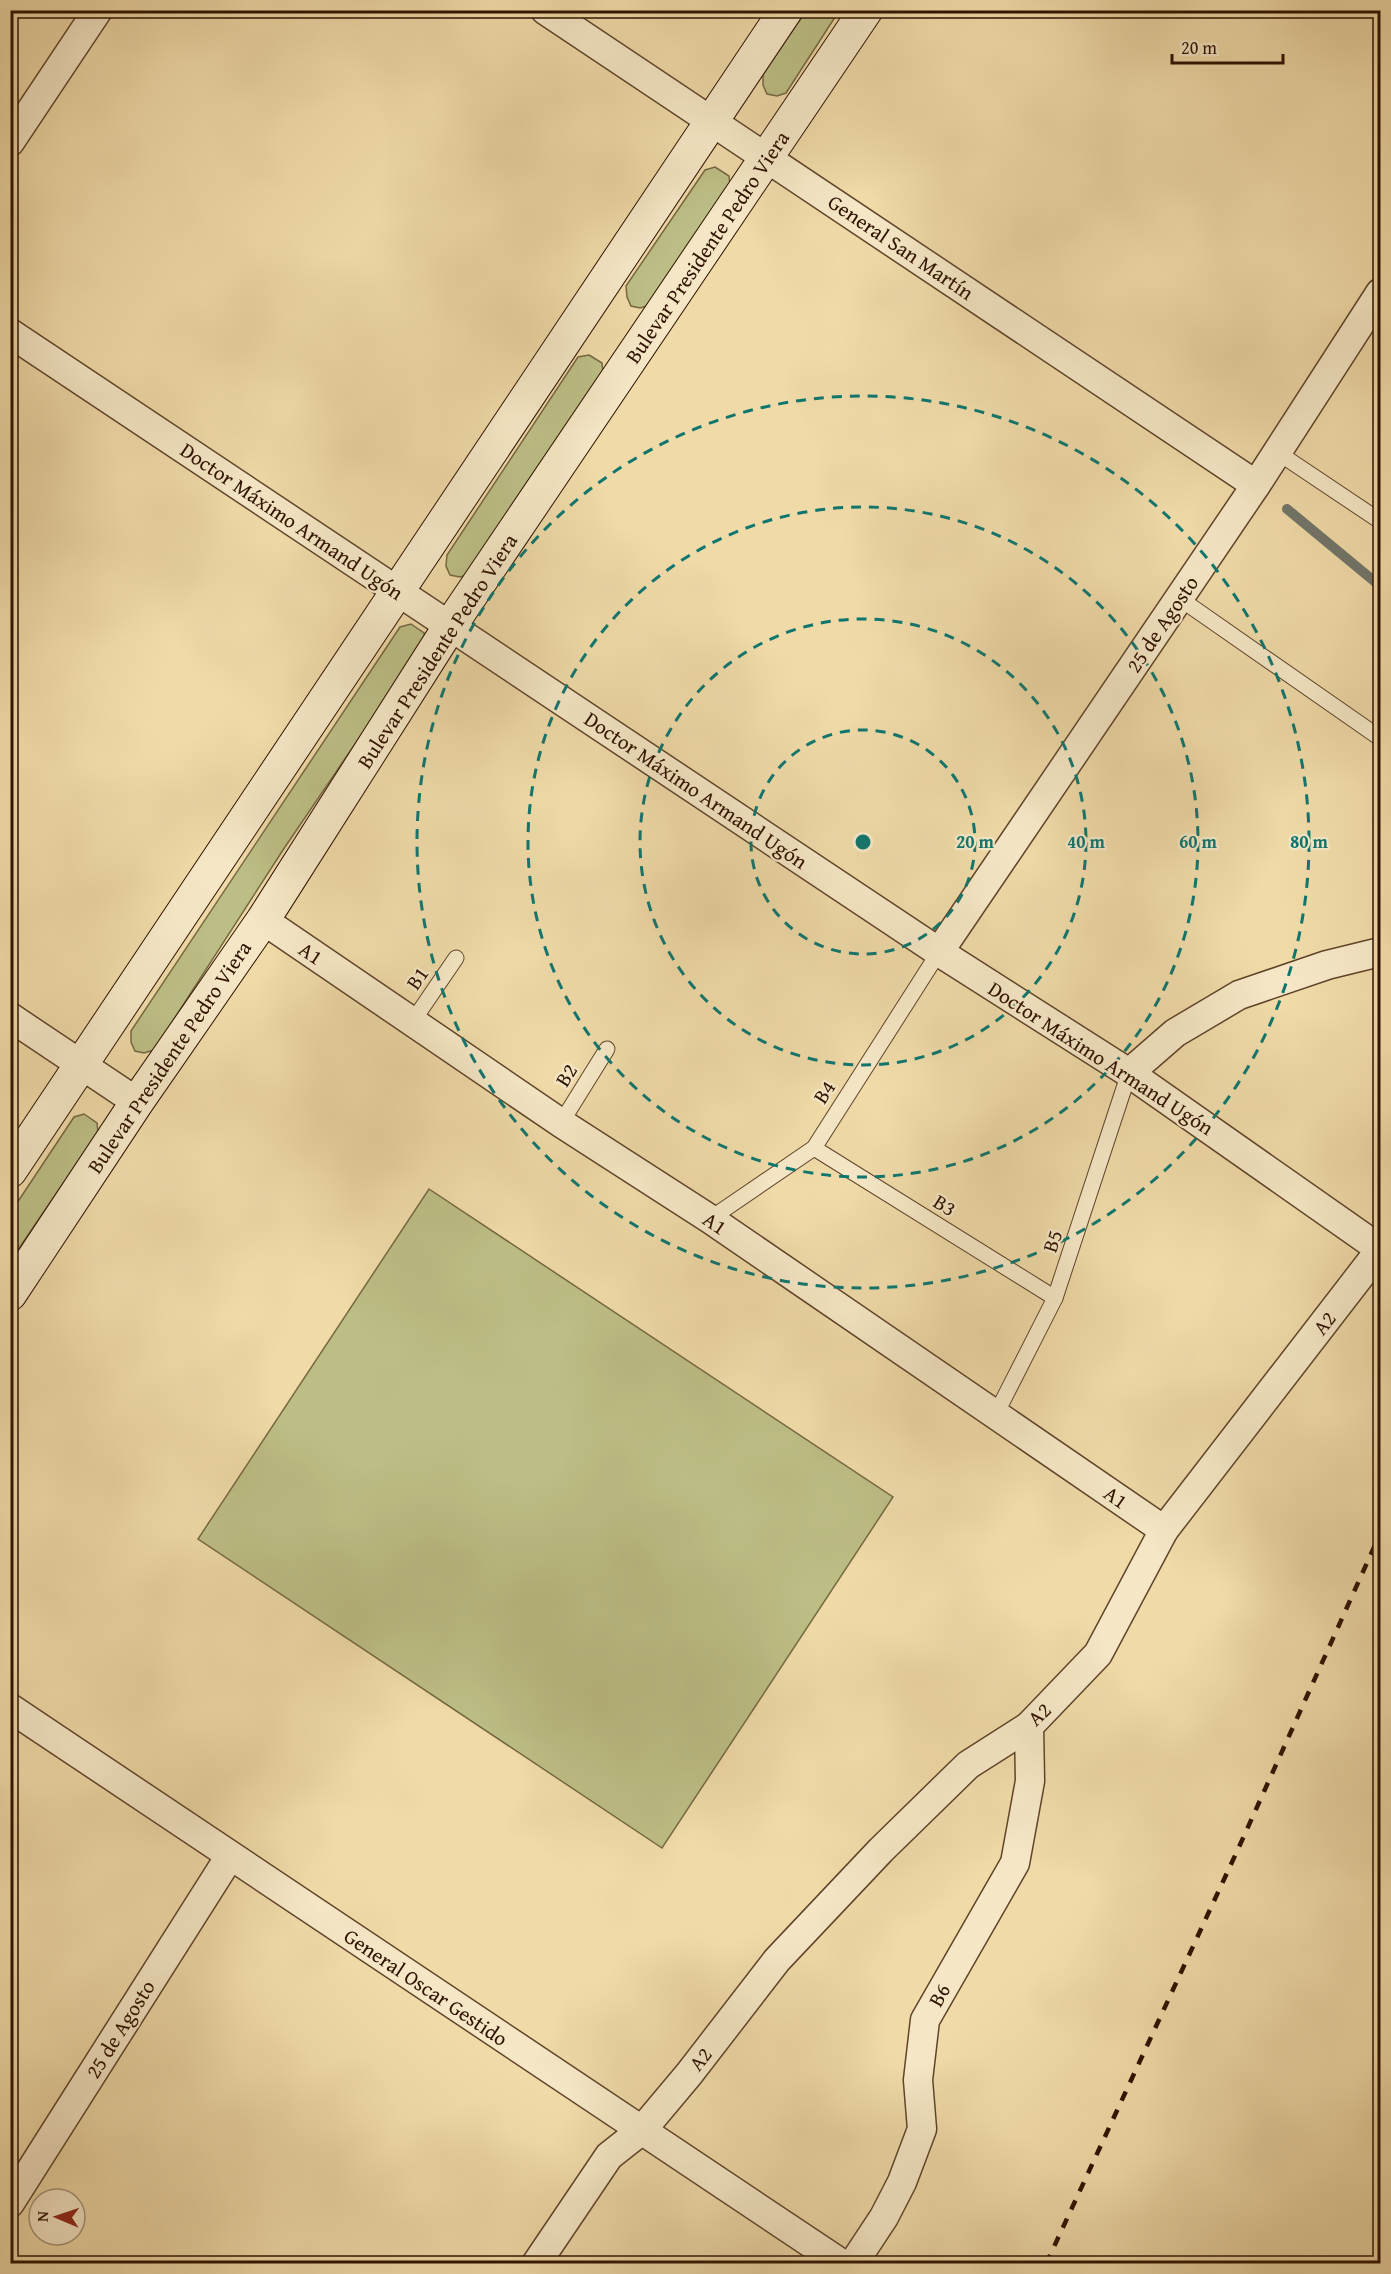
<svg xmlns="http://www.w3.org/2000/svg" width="1391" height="2274" font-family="'Gentium Book Plus',serif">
	<rect width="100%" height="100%" fill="#efdaa8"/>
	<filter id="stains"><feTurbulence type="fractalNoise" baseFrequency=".00333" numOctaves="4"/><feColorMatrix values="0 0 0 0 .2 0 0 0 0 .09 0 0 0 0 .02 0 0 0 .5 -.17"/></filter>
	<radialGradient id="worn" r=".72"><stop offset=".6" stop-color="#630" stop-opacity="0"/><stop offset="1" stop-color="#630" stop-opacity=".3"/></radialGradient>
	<g fill="#bcbe85" stroke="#766842" stroke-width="1.5">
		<path d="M806 11H839L786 93 777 96 767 94 763 85V74Z"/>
		<path d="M715 167 729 176 730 185 650 305 640 308 631 306 627 297 626 286 705 170Z"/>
		<path d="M589 355 602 363 603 373 470 574 460 577 450 575 446 566 447 555 578 357Z"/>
		<path d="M411 624 424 633 425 641 283 850 154 1050 144 1053 135 1051 131 1042V1031L400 627Z"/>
		<path d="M84 1114 97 1123 98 1132 11 1260V1212L74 1117Z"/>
		<path d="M429 1189 893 1497 662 1848 198 1539Z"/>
	</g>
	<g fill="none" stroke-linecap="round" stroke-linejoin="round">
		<path stroke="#72766b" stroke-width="10" d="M1287 509 1380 586"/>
		<g stroke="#5f442a" stroke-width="17">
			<g id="lane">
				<path d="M1277 452 1380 521"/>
				<path d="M1179 598 1380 738"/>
				<path d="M413 1021 456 958"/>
				<path d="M561 1123 607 1049"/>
				<path d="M814 1148 1055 1298"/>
				<path d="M710 1219 814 1148 939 952"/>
				<path d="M996 1414 1055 1298 1129 1073"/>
			</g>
		</g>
		<g stroke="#5f442a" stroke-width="31">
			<g id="street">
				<path d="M545 10 1256 485"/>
				<path d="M10 142 98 10"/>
				<path d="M10 333 939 952 1129 1073 1380 1249"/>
				<path d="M263 920 561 1123 710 1219 1164 1530"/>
				<path d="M939 952 1256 485 1380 293"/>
				<path d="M10 1017 137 1102"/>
				<path d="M1129 1073 1175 1033 1239 995 1327 965 1380 952"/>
				<path d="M10 1708 842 2264"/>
				<path d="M10 2203 230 1856"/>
				<path d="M536 2264 609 2156 642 2130 689 2074 777 1960 881 1850 968 1765 1029 1726 1098 1654 1164 1530 1380 1250"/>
				<path d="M853 2264 884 2217 902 2182 922 2129 918 2080 925 2020 1015 1863 1030 1781 1029 1726"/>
			</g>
		</g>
		<g stroke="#2f1200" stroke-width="35">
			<g id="secondary">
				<path d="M10 1171 786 10"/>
				<path d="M10 1294 137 1102 263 920 450 626 866 10"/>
			</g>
		</g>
		<use href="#lane" stroke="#f5e7c6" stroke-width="15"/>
		<use href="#street" stroke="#f5e7c6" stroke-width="28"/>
		<use href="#secondary" stroke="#f5e7c6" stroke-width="33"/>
		<path stroke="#2f1200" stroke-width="4.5" stroke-dasharray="10 10" stroke-linecap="butt" d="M1046 2264 1239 1847 1380 1534"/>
	</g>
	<g fill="none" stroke="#0f766e" stroke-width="3" stroke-dasharray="10 8">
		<circle cx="863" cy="842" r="112"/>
		<circle cx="863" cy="842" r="223"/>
		<circle cx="863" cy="842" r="335"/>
		<circle cx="863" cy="842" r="446"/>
	</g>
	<g text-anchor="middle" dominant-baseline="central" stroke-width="4.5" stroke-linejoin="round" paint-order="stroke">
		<g font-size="21" fill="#2f1200" stroke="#f5e7c6">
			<text transform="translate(707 247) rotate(-56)">Bulevar Presidente Pedro Viera</text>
			<text transform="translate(901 247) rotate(34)">General San Martín</text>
			<text transform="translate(292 521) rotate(34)">Doctor Máximo Armand Ugón</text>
			<text transform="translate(1162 624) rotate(-56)">25 de Agosto</text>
			<text transform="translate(437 651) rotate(-57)">Bulevar Presidente Pedro Viera</text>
			<text transform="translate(696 790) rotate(34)">Doctor Máximo Armand Ugón</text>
			<text transform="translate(311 953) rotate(34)">A1</text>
			<text transform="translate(417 978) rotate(-56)">B1</text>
			<text transform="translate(169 1057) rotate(-56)">Bulevar Presidente Pedro Viera</text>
			<text transform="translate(1101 1058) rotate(33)">Doctor Máximo Armand Ugón</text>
			<text transform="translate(566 1075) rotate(-58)">B2</text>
			<text transform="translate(824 1092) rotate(-57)">B4</text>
			<text transform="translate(945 1205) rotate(32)">B3</text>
			<text transform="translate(715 1223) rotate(34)">A1</text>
			<text transform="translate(1052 1241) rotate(-72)">B5</text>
			<text transform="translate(1324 1323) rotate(-52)">A2</text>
			<text transform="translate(1116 1497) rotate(35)">A1</text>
			<text transform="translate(1039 1714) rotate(-44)">A2</text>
			<text transform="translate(426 1987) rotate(34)">General Oscar Gestido</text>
			<text transform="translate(939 1995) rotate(-61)">B6</text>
			<text transform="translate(120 2029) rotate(-58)">25 de Agosto</text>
			<text transform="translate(700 2059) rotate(-52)">A2</text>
		</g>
	</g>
	<circle cx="863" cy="842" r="9" fill="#0f766e" stroke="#f5e7c6" stroke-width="3"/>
	<g font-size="18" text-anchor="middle" font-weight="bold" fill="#0f766e" stroke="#f5e7c6" stroke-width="4.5" stroke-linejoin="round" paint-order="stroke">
		<text x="975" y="848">20 m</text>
		<text x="1086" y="848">40 m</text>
		<text x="1198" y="848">60 m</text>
		<text x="1309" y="848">80 m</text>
	</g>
	<rect width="1391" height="2274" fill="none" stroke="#efdaa8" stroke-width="36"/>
	<rect x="12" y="12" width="1367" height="2250" fill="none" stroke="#2f1200" stroke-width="3"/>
	<rect x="18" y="18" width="1355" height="2238" fill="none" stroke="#2f1200" stroke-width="1.5"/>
	<g transform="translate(57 2217) rotate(272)"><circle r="28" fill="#f5e7c6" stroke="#a69277" stroke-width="1.5"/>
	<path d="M0-4.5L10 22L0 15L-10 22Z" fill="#8f2418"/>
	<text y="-9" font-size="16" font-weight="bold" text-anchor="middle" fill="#2f1200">N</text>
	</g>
	<path d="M1172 54v9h111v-9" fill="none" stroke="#2f1200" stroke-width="3"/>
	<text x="1181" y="54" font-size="18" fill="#2f1200" stroke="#f5e7c6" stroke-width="4.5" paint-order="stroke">20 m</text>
	<rect width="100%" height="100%" filter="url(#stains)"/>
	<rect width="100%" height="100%" fill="url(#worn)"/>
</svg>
